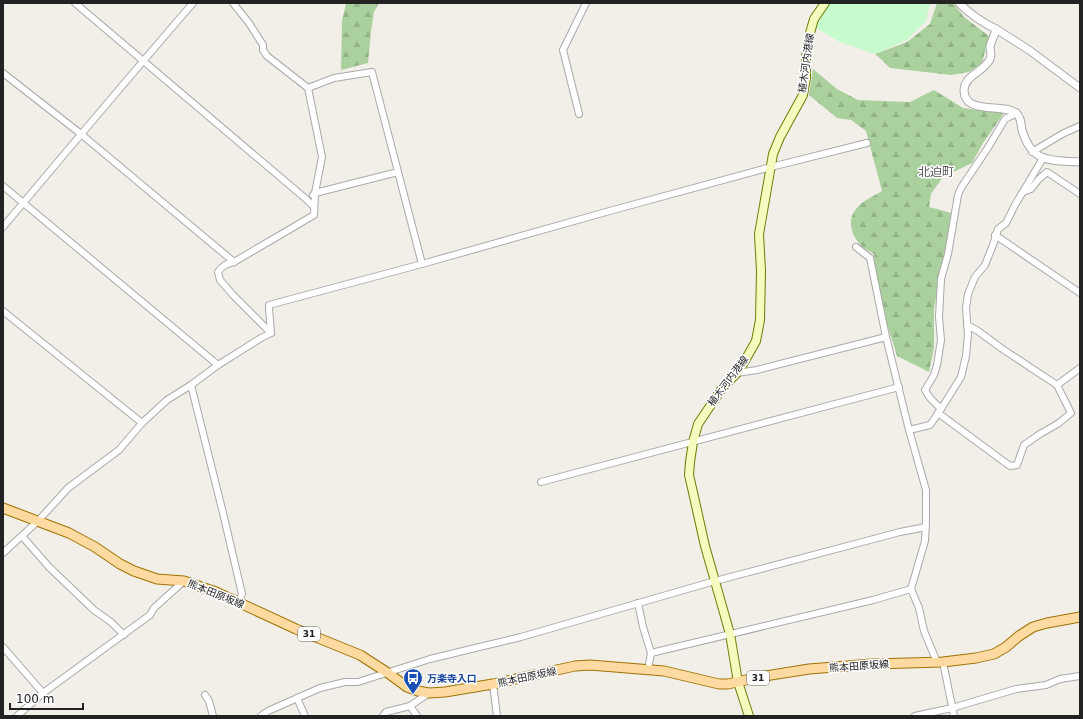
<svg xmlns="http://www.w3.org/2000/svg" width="1083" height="719" font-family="'DejaVu Sans','Noto Sans JP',sans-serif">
	<defs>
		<pattern id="forest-firs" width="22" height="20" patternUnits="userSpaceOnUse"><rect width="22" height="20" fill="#aad19d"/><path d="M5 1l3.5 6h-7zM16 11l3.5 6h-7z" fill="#92b387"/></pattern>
	</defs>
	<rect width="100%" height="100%" fill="#f2efe9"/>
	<g fill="url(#forest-firs)">
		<path d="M346 3H379L374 12 371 31 368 63 341 70 342 21Z"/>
		<path d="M937 3H953L964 17 989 36 982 63 969 72 951 75 890 68 882 60 875 54 907 42 930 24Z"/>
		<path d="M813 69 837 89 858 100 910 102 934 90 963 108 986 111 1006 110 983 143 972 163 943 177 931 194 929 207 937 209 951 213 945 254 934 308V348L929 372 897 356 887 324 875 279 874 254C871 252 867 250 864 248 852 238 846 221 856 209 862 201 874 196 882 191L866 131 851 120 837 118 809 95Z"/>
	</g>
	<path fill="#c7fbce" d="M825 3H931L928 11 926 21 907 40 875 54 840 42 816 28 823 6Z"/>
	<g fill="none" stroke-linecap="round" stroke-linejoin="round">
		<g stroke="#a9a9a9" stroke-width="8">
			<g id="minor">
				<path d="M75 3 306 199 314 207"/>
				<path d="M3 73 81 134 234 262"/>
				<path d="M308 88 334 78 372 72 422 264"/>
				<path d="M579 114 563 50 586 3"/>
				<path d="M1032 152 1064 133 1080 126"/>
				<path d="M3 186 218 365"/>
				<path d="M1023 192 1031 189 1038 180 1047 172 1080 194"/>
				<path d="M313 195 315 193 398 172"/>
				<path d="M3 227C66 152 129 77 193 3"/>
				<path d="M995 235 1080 293"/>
				<path d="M856 247 870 258 886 337"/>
				<path d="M3 311 142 423"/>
				<path d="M271 333 269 308V305L422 264 606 212 771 167 867 143"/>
				<path d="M737 373 757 370 886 337 909 430 926 490V519L925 541 911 589 919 608 924 631 937 662"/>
				<path d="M191 385 223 513 242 594 238 603"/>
				<path d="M1057 385 1080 368"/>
				<path d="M941 409 961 377 966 356 968 334 966 308 968 294 975 277 985 265 993 245 998 229 1006 223 1015 205 1043 158"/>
				<path d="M938 413 1010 466 1017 465 1024 445 1040 434 1059 423 1071 413 1057 385 1001 348 978 331 967 325"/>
				<path d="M909 430 930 425 941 409 930 398 925 390 934 375 937 365 941 340 939 317 941 279 948 254 958 195 961 188 989 146 1005 119 1017 113"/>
				<path d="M541 482 899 387"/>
				<path d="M22 536 49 567 94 610 111 622 124 635"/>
				<path d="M3 553 38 521 68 488 119 450 142 423 167 400 191 385 218 365 261 338 271 333 233 295 220 280 218 272C223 265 226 264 234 262L314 215 315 193 322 157 308 88 267 56 263 50V45L249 23 233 3"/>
				<path d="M638 603 643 627 651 653 648 670"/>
				<path d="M3 647 43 693"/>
				<path d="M651 653 873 600 911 589"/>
				<path d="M943 662 954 716"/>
				<path d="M493 684 497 716"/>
				<path d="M205 695 209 701 213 716"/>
				<path d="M297 698 305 716"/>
				<path d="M410 706 417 716"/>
				<path d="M17 716 43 693 150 615 154 608 184 581"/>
				<path d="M261 716 268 711 320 688 345 682H358L430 659 521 637 715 581 900 532 926 527"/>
				<path d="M383 716 386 712 410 706 429 693"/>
				<path d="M915 716 952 708 1016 689 1046 685 1060 679 1080 676"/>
			</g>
		</g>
		<g stroke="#a9a9a9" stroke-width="9">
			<g id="tertiary">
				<path d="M959 3C971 15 981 22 996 29 995 35 991 41 990 47 990 51 992 55 990 59 984 72 964 75 964 91 965 115 1003 103 1016 113 1021 117 1021 124 1022 130 1032 164 1051 160 1080 162"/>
				<path d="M996 29 1029 50 1080 88"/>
			</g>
		</g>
		<g stroke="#6b7e04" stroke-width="10">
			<path id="secondary" d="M749 716 738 682 730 634 705 546 692 488 689 475 690 462 693 442 698 424 723 387 737 373 743 364 756 341 760 320 761 271 759 234 773 154 780 137 803 95 806 78V57L810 33 814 19 825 3"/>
		</g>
		<g stroke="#9f7200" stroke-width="11">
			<path id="primary" d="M3 508 69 533 95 547 120 564 134 571 157 579 184 581 216 592 296 629 360 655 388 673 407 687 418 691 429 693 445 692 493 684 575 666 590 665 664 671 719 684H728L759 677 809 669 872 664 943 662 976 658 994 654 1006 647 1019 636 1033 627 1047 623 1080 617"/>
		</g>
		<use href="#minor" stroke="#fff" stroke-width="6"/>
		<use href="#tertiary" stroke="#fff" stroke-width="7"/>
		<use href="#secondary" stroke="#f5fbbe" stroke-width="8"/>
		<use href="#primary" stroke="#fddaa2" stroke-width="9"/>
	</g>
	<defs>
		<g id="bus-pin" transform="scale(1)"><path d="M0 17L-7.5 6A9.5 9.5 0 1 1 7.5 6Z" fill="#1a4fb4" stroke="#fff"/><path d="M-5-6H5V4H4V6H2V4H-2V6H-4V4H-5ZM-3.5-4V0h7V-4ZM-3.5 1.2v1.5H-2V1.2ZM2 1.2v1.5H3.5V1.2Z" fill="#fff"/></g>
	</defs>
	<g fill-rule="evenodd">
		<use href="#bus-pin" x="413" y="678"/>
	</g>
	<g text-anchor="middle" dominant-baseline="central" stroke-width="3" stroke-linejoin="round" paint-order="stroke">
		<g fill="#fff" stroke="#646464" stroke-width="1">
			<rect x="298" y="627" width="22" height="14" rx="3"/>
			<rect x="747" y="671" width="22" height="14" rx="3"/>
		</g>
		<g font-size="9" font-weight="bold" fill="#222">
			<text x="309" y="634">31</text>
			<text x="758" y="678">31</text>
		</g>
		<g font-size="10" fill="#222" stroke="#fff">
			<text transform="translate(806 63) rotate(-82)">植木河内港線</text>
			<text transform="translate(728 381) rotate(-53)">植木河内港線</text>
			<text transform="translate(216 594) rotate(22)">熊本田原坂線</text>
			<text transform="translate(859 666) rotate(-4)">熊本田原坂線</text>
			<text transform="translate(527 677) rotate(-12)">熊本田原坂線</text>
		</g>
		<g font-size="10" font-weight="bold" fill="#164399" stroke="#fff" text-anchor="start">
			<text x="427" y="678">万楽寺入口</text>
		</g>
		<g font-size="12" fill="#555" stroke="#fff">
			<text x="936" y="172">北迫町</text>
		</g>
	</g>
	<rect width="1083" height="719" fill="none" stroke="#222222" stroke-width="8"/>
	<path d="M10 703v6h73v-6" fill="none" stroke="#222222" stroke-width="2"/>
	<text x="16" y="703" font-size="12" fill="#222222" stroke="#ffffff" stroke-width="3" paint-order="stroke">100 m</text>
</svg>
